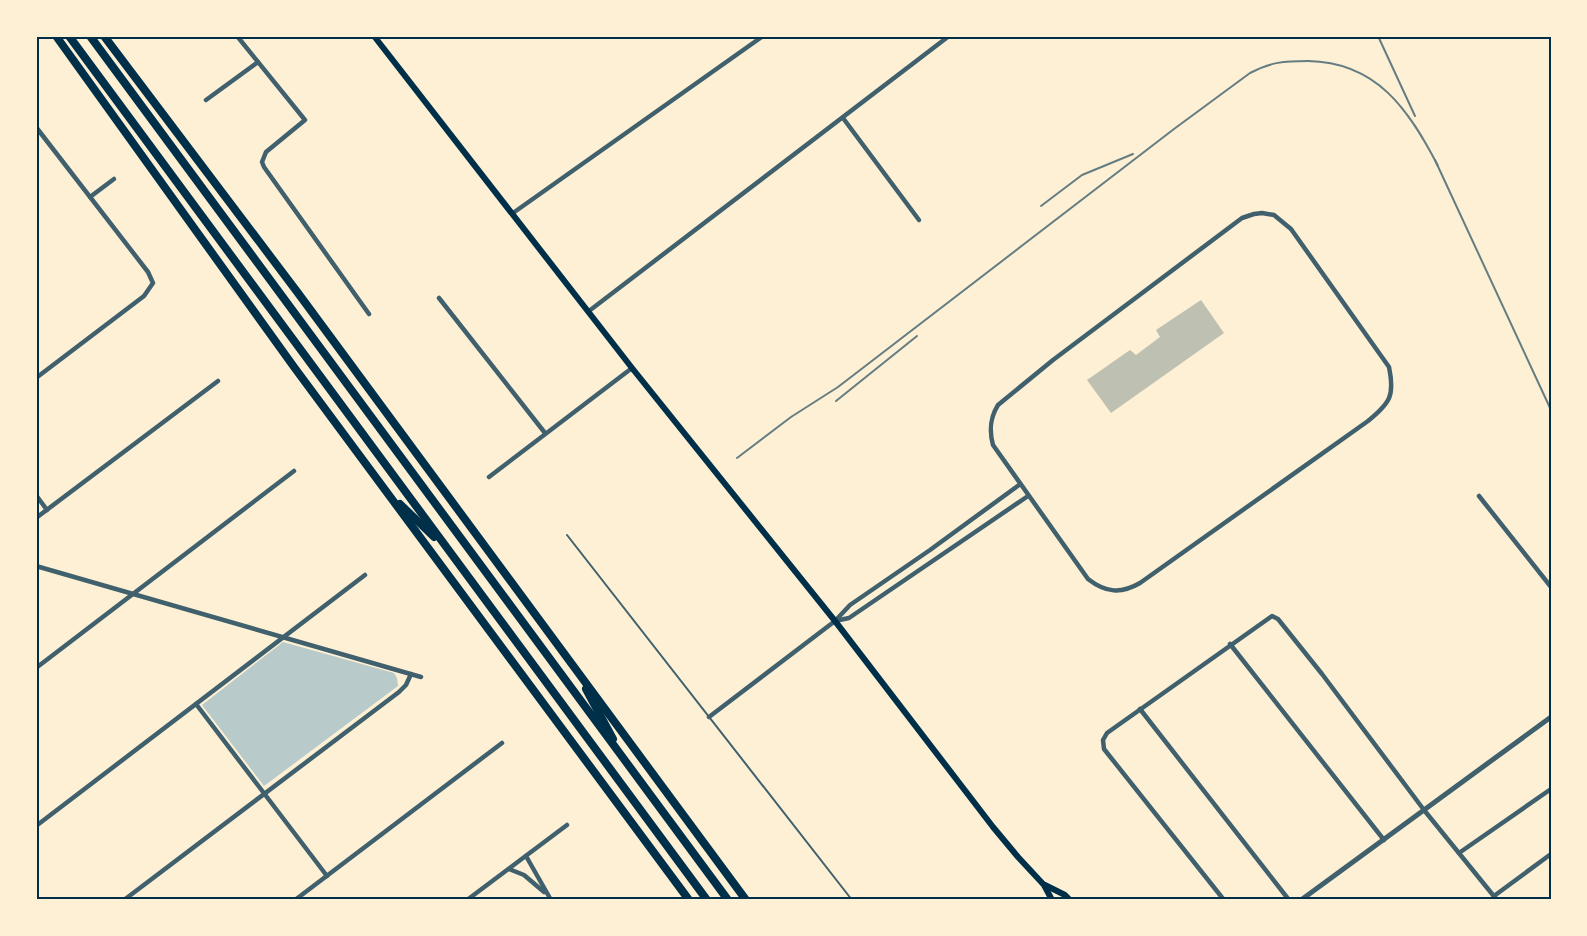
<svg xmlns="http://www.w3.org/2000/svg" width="1587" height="936" font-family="'PT Sans Narrow',sans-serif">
	<rect width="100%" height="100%" fill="#fdf0d5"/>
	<path fill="#b9caca" d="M283 642 394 673 397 678 398 686 264 786 202 705Z"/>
	<path fill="#bec0b2" d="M1201 300 1224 333 1111 413 1087 380 1130 350 1136 355 1160 337 1156 330Z"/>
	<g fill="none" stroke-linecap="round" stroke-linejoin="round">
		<path stroke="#3f606c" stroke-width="2" d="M567 535 852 900"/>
		<g stroke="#3f606c" stroke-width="4.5">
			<path d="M237 36 305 120 266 152 262 162 264 167 369 314"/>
			<path d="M206 100 258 62"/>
			<path d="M843 118 919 220"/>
			<path d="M36 127 148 272 153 283 144 296 36 378"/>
			<path d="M90 197 114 179"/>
			<path d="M513 213 763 36"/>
			<path d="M1262 213 1274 215 1291 229 1389 367C1395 396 1390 403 1368 421L1140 583C1121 594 1106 593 1088 579L993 445C989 430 990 418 998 405L1053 360 1242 218 1254 214Z"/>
			<path d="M439 298 545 433"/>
			<path d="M589 311 949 36"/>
			<path d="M489 477 632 368"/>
			<path d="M36 495 47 510"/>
			<path d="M1479 496 1551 587"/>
			<path d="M36 518 218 381"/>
			<path d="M36 566 421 677"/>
			<path d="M835 621 849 618 1028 496"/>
			<path d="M1230 644 1384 840"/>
			<path d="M36 668 294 471"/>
			<path d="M196 704 327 876"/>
			<path d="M1140 709 1289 900"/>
			<path d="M709 717 835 621 850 605 930 550 1019 485"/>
			<path d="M36 826 365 575"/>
			<path d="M1459 853 1551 789"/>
			<path d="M526 856 551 900"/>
			<path d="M509 869 524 875 544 892"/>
			<path d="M1494 896 1551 854"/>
			<path d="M124 900 399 692 406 685 411 674"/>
			<path d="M295 900 502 743"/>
			<path d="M467 900 567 825"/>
			<path d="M1224 900 1104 749 1103 740 1107 733 1272 616 1278 619 1322 674 1424 810 1497 900"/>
		</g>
		<path stroke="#3f606c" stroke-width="5" d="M1301 900 1551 717"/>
		<g stroke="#003049" stroke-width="6">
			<path d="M374 36 632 368 835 621 993 827 1018 857 1044 885 1052 900"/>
			<path d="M1045 885 1065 895 1070 900"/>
		</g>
		<g stroke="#003049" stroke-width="8">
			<path d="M56 36 294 367 689 900"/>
			<path d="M69 36 707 900"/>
			<path d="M90 36 728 900"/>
			<path d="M104 36 298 293 746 900"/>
			<path d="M400 504 434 537"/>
			<path d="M586 689 613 739"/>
		</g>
		<g stroke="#657d81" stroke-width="2">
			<path d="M1378 36 1415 116"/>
			<path d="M1435 160 1551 410"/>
			<path d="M1041 206 1082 175 1133 154"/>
			<path d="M836 401 917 336"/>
			<path d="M737 458 791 417 838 387 1174 129 1250 73C1271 62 1284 61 1308 61 1377 62 1409 110 1438 166"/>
		</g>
	</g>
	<rect width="1587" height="936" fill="none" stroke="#fdf0d5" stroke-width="75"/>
	<rect x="38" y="38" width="1512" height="860" fill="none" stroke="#003049" stroke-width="2"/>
</svg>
